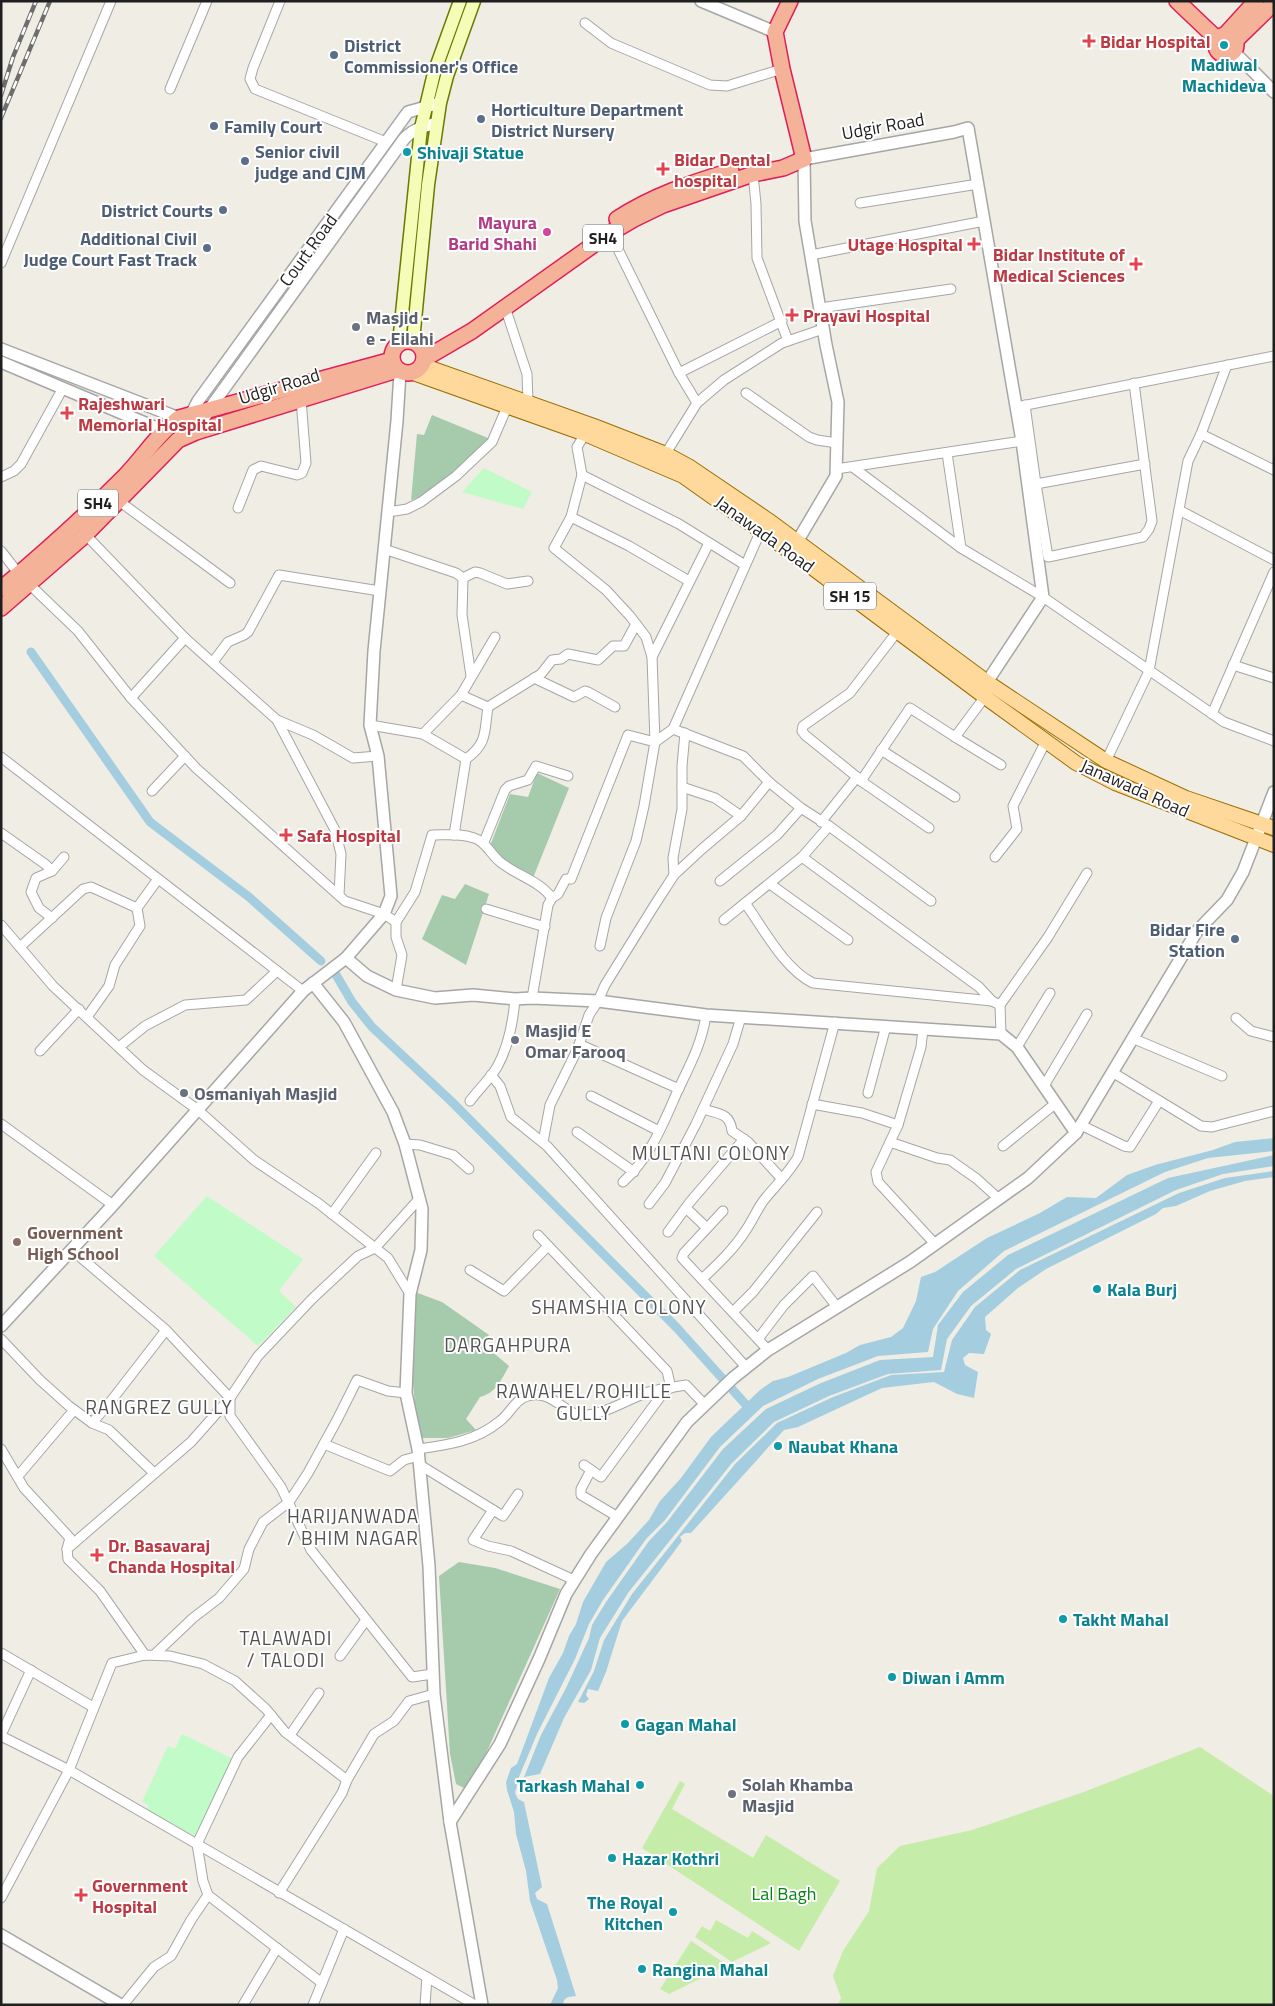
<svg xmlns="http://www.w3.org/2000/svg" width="1275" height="2006" font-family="'Titillium Web',sans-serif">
	<rect width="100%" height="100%" fill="#f0ede5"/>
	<g fill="#c6eca9">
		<path d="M1200 1747 1274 1796V2005H838L841 1998 833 1976 843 1951 869 1911 877 1868 900 1846 972 1830 1081 1793Z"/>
		<path d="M680 1781 685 1784 672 1809 753 1858 766 1835 840 1881 799 1951 642 1848Z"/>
		<path d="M716 1920 748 1938 752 1931 771 1943 732 1962 695 1937 702 1926 710 1931Z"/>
		<path d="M691 1941 727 1965 669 1994 660 1989Z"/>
	</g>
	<g fill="#a5caac">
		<path d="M432 415 488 438V440C471 457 435 494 411 500L417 434 424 435Z"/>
		<path d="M537 773 569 788 533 878 506 862 490 846 510 794 528 797Z"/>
		<path d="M465 884 489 894 466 965 422 939 442 895 455 899Z"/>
		<path d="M415 1292 442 1302 489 1335 484 1345 509 1366C501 1380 496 1393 480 1397L466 1419 476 1430 448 1438H422L415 1404 411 1364Z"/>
		<path d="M459 1562 495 1568 560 1589 479 1769 464 1788 456 1784 450 1754 439 1576Z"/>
	</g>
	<g fill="#c0fbc8">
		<path d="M484 468 532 492 523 509 462 492Z"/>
		<path d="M207 1196 303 1259 279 1291 296 1307 258 1346 154 1256Z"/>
		<path d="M182 1734 233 1759 195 1836 146 1811 149 1805 142 1802 168 1746 175 1749Z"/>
	</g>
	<g fill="#a4cedf">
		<path d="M1274 1138V1151L1208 1158 1165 1172 1004 1251 958 1291 933 1329 928 1352 878 1356 818 1379 763 1406 720 1447 665 1520 646 1539 603 1600 589 1624 575 1659 537 1734 519 1777 515 1793 518 1799 524 1802 542 1887 535 1893 537 1899 547 1904 576 1996 568 1997 564 2000 563 2005H550L558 1988 557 1980 530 1901 526 1871 516 1834 514 1812 507 1790 506 1782 511 1768 517 1764 549 1678 563 1653 569 1636 576 1624 583 1602 606 1562 628 1543 649 1520 660 1501 681 1478 711 1437 760 1390 773 1381 788 1377 846 1353 860 1345 891 1337 903 1328 916 1301 921 1277 935 1272 987 1238 1040 1213 1067 1197 1096 1198 1127 1175 1155 1165 1213 1150 1235 1142Z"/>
		<path d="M1274 1155V1166L1223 1174 1176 1190 1016 1269 971 1306 947 1339 941 1370 888 1374 829 1396 774 1422 732 1463 628 1593 600 1638 591 1670 564 1718 540 1774 524 1777 541 1735 566 1688 589 1638 592 1625 606 1602 649 1541 667 1522 723 1449 766 1409 821 1383 880 1360 933 1357 938 1325 963 1292 1008 1255 1168 1178Z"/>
		<path d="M1274 1171V1177L1245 1181 1210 1191 1176 1206 1163 1208 1156 1214 1046 1269 1018 1288 985 1317 986 1330 991 1334 984 1354 969 1353 963 1358 965 1365 978 1372 974 1398 957 1394 934 1382 882 1388 798 1427 784 1430 691 1533H685L680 1537 682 1541 622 1621 606 1672 598 1691 588 1689 586 1695 589 1699 584 1703 578 1702 594 1671 604 1640 632 1594 735 1464 777 1423 833 1397 891 1375 944 1372 952 1340 975 1307 1020 1270 1179 1193 1225 1178Z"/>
	</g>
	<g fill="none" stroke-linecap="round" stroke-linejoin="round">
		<g stroke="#a4cedf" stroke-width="9">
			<path d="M31 652 150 822 249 897 321 961"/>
			<path d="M335 973 352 1002 372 1027 451 1101 677 1328 748 1407"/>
		</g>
		<g stroke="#a6a6a6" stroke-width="11">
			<g id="minor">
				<path d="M280 1 253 68 250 79 255 89 386 142"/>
				<path d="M585 23 611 43 710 85 727 86 782 69"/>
				<path d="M170 89 207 1"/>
				<path d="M753 174 756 204 757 258 788 341"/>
				<path d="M860 203 978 184"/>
				<path d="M610 233 679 373 697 403"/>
				<path d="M811 255 984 221"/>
				<path d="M1 263 111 1"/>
				<path d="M505 307 527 374 528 402"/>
				<path d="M820 308 951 289"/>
				<path d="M679 373 782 321"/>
				<path d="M1134 383 1152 521 1149 529 1143 537 1048 557 1036 484 1145 464"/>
				<path d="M746 393 809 437 817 440 837 443"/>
				<path d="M1025 405 1036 484"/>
				<path d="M1016 407 1274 356"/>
				<path d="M585 434 577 447 582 475 571 517 554 548 606 590 630 616 646 637 652 657 655 742 644 806 636 841 606 918 600 946"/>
				<path d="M1201 434 1274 470"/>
				<path d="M947 453 961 548"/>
				<path d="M663 458 697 403 724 380 782 343 823 329"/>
				<path d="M854 468 961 548 1043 597 1224 722 1274 741"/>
				<path d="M836 469 1022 441"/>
				<path d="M582 475 679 524 745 565"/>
				<path d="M1 477 14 471 21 464 63 388"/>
				<path d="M119 501 230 583"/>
				<path d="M238 508 253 470 261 466 297 475 302 473 306 463 301 399"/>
				<path d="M1179 510 1274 560"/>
				<path d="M388 512 407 509 421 502 456 476 492 442 507 407"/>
				<path d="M571 517 629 546 689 581"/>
				<path d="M762 528 673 729 743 756 769 782 801 808 829 826 931 901"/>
				<path d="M84 533 185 638 277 720 313 735 353 758 378 756"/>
				<path d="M384 549 456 573 463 578 462 615 471 676"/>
				<path d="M1 551 19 574"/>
				<path d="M463 578 475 572 480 573 507 584 528 581"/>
				<path d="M28 583 78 631 131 698 196 768 345 901 384 914 396 922"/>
				<path d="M652 657 709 543"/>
				<path d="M213 662 228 642 244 635 248 632 279 575 380 591"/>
				<path d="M1233 665 1274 678"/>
				<path d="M534 678 574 697 585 691 588 692 615 707"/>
				<path d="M461 695 488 707 541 674 552 660 561 659 568 654 598 660 613 646H624L636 624"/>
				<path d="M131 698 185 638"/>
				<path d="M1212 714 1274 572"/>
				<path d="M277 720 335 830 341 854 339 895"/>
				<path d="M370 725 423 734 461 695 495 637"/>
				<path d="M423 734 466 759"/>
				<path d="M955 737 1001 765"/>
				<path d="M881 750 955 797"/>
				<path d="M1 757 303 991"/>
				<path d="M1106 761 1149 671 1188 461 1201 434 1227 365"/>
				<path d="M857 777 805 735 802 731 803 726 850 693 897 632"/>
				<path d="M861 781 929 828"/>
				<path d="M682 787 715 798 741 816"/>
				<path d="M152 791 185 756"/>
				<path d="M821 822 857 777 861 781 910 708 955 737 987 694"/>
				<path d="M1 833 45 864 52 871"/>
				<path d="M454 835 466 759C488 743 484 732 488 707"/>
				<path d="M484 842 505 790 509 786 528 780 536 766 568 776"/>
				<path d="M802 857 979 987 992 1001 1000 1005 1001 1034"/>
				<path d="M995 857 1017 829 1013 806 1046 741"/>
				<path d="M674 875 673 858 682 809V766L685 733"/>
				<path d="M720 881 777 835 801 808"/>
				<path d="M770 884 848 940"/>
				<path d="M745 903C764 929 784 969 813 983L992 1001"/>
				<path d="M486 909 545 927"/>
				<path d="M52 918 39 908 31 892 36 878 52 871 64 857"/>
				<path d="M724 920 802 857 829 826"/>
				<path d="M1 925 53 986 143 1070 198 1110 254 1160 318 1203 388 1258 410 1294"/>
				<path d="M20 947 83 889 91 887 137 908"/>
				<path d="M396 990 402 955 396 937V922L415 892 432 835C446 835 461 833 474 838 485 841 490 853 499 861 515 875 539 880 552 898"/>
				<path d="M532 998 548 905 552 898 558 894 566 879H571L628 735 655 742 673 729"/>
				<path d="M1000 1005 1048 937 1087 873"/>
				<path d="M87 1017 109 986 115 965 140 926 137 908 158 879"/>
				<path d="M1236 1018 1251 1031 1274 1037"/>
				<path d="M923 1029 921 1047 898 1125 876 1172 878 1182 935 1244"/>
				<path d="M1132 1038 1222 1076"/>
				<path d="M579 1044 679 1089"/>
				<path d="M119 1047 145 1026 185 1005 246 1000 277 971"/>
				<path d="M1017 1047 1050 993"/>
				<path d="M40 1051 79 1009"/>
				<path d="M1112 1072 1201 1126 1212 1127 1274 1111"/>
				<path d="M491 1075 500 1086 511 1117 547 1146 746 1367"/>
				<path d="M1044 1086 1087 1014"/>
				<path d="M868 1093 886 1026"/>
				<path d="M591 1096 659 1131"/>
				<path d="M470 1101C478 1090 490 1079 497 1067 509 1046 513 1022 515 999"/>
				<path d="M812 1104 862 1113 898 1125"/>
				<path d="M703 1109C719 1114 730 1113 732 1131L748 1142 781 1178"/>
				<path d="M1 1124 113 1205"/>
				<path d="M1081 1125 1124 1146 1130 1147 1159 1101"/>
				<path d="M577 1132 634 1172"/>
				<path d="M543 1142 550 1105 578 1048 589 1015 598 1001 605 985 654 906 674 875 702 849 741 816 769 782"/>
				<path d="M890 1142 937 1158 950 1160 977 1179 999 1199"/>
				<path d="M405 1144 420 1145 453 1155 469 1169"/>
				<path d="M1003 1146 1056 1103"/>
				<path d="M623 1182C650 1158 664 1122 678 1090 690 1065 702 1043 706 1015"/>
				<path d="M649 1204 665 1183 696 1124 733 1044 741 1017"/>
				<path d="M686 1208 707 1228"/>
				<path d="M723 1211 684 1253 682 1258 768 1350"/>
				<path d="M332 1214 376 1153"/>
				<path d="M668 1232 690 1202 744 1139"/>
				<path d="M538 1235 667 1371 671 1388"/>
				<path d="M72 1250 166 1330 230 1398V1416L281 1487 311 1550 412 1677 433 1674"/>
				<path d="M470 1270 504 1291 548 1246"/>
				<path d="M702 1279C718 1264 734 1249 746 1230 753 1220 757 1209 764 1200 776 1185 789 1173 798 1157L835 1022"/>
				<path d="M733 1312 753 1292 817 1212"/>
				<path d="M1 1339 40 1380 69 1406 92 1423 109 1430 154 1473"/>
				<path d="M758 1339 784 1305 813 1276 837 1307"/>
				<path d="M92 1423 111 1401 166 1330"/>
				<path d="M324 1444 390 1471 404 1460 419 1456"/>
				<path d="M1 1449 24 1488 70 1538 67 1549 68 1559 100 1591 145 1655"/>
				<path d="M418 1449C448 1445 476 1441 500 1421 510 1414 515 1399 528 1396 551 1389 565 1414 580 1415 601 1417 628 1399 648 1392 660 1389 673 1387 686 1385L705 1405"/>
				<path d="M420 1465 503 1516 518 1494"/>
				<path d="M584 1465 601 1477 666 1389"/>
				<path d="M591 1470 581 1489V1495L618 1517"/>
				<path d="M18 1476 74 1410"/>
				<path d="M493 1510 473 1540 488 1546 511 1551 574 1580"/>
				<path d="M67 1549 191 1442 230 1398 258 1356 313 1298 358 1256 375 1248 419 1199"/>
				<path d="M1 1653 93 1707"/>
				<path d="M154 1655 193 1618 219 1598 244 1569 249 1549 263 1522 289 1502 308 1473 337 1420 357 1380 388 1391 406 1393"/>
				<path d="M340 1656 366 1620"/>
				<path d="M1 1735 31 1670"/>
				<path d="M290 1735 319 1693"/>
				<path d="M1 1736 69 1770 475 2005"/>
				<path d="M279 1893 342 1793 347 1780 374 1734 394 1721 409 1701 434 1694"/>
				<path d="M208 1895 203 1881 197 1844 238 1757 271 1715"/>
				<path d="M1 1898 69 1770 112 1663 145 1655 170 1656 203 1664 235 1681 266 1709 285 1732 347 1780"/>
				<path d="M123 2005 154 1967 171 1956 191 1920 208 1895 322 1983"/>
				<path d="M243 2005 277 1948"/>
				<path d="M313 2005 344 1929"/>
				<path d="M425 2005 427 1977"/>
			</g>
		</g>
		<g stroke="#a6a6a6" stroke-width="14">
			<g id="tertiary">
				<path d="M701 1 775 32"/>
				<path d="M1234 52 1274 92"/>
				<path d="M1 349 179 418"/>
				<path d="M1 362 164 431"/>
				<path d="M196 432 208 411 404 139C413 129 425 126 437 123"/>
				<path d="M178 440 198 401 408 112 440 103"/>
				<path d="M797 542 836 476 838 402 826 345 805 221 804 159 954 132 968 128 1022 441 1043 597 987 682"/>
				<path d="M346 958 367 976 396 990 435 998 473 995 515 999 532 998 598 1001 706 1015 1001 1034 1017 1047 1076 1133"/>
				<path d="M313 983 344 1022 393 1112 405 1144 422 1209 421 1250 410 1294 406 1393 418 1449 429 1566 434 1694 450 1822 482 2005"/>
				<path d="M1 1326 113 1205 303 991 346 958 384 914 391 896 378 756 370 725 374 651 397 421 400 372"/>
				<path d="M450 1822 500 1744 539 1659 566 1594 591 1554 687 1422 733 1378 768 1350 910 1262 1028 1178 1076 1133 1197 931 1227 900 1243 872 1274 792"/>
				<path d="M1 1935 121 2005"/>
			</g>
		</g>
		<g stroke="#677b01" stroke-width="15">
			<g id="secondary">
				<path d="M413 341 428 185 440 103 447 76 474 1"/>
				<path d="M399 343 421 128 434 73 460 1"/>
			</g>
		</g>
		<g stroke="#9a6f00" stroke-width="16">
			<g id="primary">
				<path d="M422 365 594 426 666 454 690 467 768 520 987 682 1106 761 1186 798 1274 828"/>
				<path d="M413 373 585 434 683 476 810 566 985 697 1076 763 1115 783 1274 845"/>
			</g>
		</g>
		<g stroke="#e11f57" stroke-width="18">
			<g id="trunk">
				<path d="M790 1 775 32 782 69 804 159"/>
				<path d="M1177 1 1217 39"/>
				<circle cx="1226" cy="45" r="10"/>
				<path d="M1225 35 1256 1"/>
				<path d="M1235 41 1274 3"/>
				<path d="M617 219C652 196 691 183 731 171"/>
				<circle cx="408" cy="357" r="16"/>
				<path d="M424 359 472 331 610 233 634 219 663 205 753 174 783 168 804 159"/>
				<path d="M1 589C44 553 85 516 124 477 143 458 157 434 179 418L392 360"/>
				<path d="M1 608 85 535 178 440 196 432 397 370"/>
			</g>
		</g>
		<use href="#minor" stroke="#fff" stroke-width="9"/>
		<use href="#tertiary" stroke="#fff" stroke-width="11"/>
		<use href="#secondary" stroke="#f4fcb7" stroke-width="12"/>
		<use href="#primary" stroke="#ffd99b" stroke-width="14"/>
		<use href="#trunk" stroke="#f4b299" stroke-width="15"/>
		<g stroke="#6d6d6d" stroke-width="4.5">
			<g id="rail">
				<path d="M1 95 13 57 36 1"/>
				<path d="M1 118 50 1"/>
			</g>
		</g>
		<use href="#rail" stroke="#fff" stroke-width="2.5" stroke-dasharray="8" stroke-linecap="butt"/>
	</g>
	<g fill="#e0444e" stroke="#fff" stroke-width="2">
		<path d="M1086.5 33.5h5v5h5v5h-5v5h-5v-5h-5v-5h5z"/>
		<path d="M660.5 161.5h5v5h5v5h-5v5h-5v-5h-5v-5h5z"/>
		<path d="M971.5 236.5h5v5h5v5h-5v5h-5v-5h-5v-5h5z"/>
		<path d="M1133.5 256.5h5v5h5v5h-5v5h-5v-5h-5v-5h5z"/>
		<path d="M789.5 307.5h5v5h5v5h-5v5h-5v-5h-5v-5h5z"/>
		<path d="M64.5 405.5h5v5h5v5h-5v5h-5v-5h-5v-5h5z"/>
		<path d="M283.5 827.5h5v5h5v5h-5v5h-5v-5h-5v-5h5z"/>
		<path d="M94.5 1547.5h5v5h5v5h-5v5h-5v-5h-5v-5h5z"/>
		<path d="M78.5 1887.5h5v5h5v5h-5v5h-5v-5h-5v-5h5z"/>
	</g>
	<g fill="#0f9aa8" stroke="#fff" stroke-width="2">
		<circle cx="1224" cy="45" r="5"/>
		<circle cx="407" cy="152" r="5"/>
		<circle cx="1097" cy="1289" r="5"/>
		<circle cx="778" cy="1446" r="5"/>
		<circle cx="1063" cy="1619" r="5"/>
		<circle cx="892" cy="1677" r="5"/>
		<circle cx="625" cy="1724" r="5"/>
		<circle cx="640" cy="1785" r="5"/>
		<circle cx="612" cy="1858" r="5"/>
		<circle cx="673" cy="1912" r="5"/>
		<circle cx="642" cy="1969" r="5"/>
	</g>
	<g fill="#5c6f8a" stroke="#fff" stroke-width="2">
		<circle cx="334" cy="55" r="5"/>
		<circle cx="481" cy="119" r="5"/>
		<circle cx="214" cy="126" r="5"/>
		<circle cx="245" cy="161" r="5"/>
		<circle cx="223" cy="210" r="5"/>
		<circle cx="207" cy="248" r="5"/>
		<circle cx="1235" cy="939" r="5"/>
	</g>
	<circle fill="#d1479c" stroke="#fff" stroke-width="2" cx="547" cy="232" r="5"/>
	<g fill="#6b7280" stroke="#fff" stroke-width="2">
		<circle cx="356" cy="327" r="5"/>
		<circle cx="515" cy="1040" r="5"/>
		<circle cx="184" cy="1093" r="5"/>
		<circle cx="732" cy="1794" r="5"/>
	</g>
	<circle fill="#8d6e63" stroke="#fff" stroke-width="2" cx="17" cy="1242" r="5"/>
	<g text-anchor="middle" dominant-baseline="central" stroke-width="4" stroke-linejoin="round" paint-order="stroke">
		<g fill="#fff" stroke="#626262" stroke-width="1">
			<rect x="583" y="224.5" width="40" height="27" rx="4"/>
			<rect x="78" y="489.5" width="40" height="27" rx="4"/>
			<rect x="824" y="582.5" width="52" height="27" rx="4"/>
		</g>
		<g font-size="16" font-weight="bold" fill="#1f1f1f">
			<text x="603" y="238">SH4</text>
			<text x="98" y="503">SH4</text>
			<text x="850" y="596">SH 15</text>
		</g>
		<g font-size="18" font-weight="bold" fill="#be3a42" stroke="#fff" text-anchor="start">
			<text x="1100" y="41">Bidar Hospital</text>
			<text x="674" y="159">Bidar Dental<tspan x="674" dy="21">hospital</tspan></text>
			<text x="963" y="244" text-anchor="end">Utage Hospital</text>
			<text x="1125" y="254" text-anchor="end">Bidar Institute of<tspan x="1125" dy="21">Medical Sciences</tspan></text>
			<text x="803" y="315">Prayavi Hospital</text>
			<text x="78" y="403">Rajeshwari<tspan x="78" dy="21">Memorial Hospital</tspan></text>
			<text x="297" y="835">Safa Hospital</text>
			<text x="108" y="1545">Dr. Basavaraj<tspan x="108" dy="21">Chanda Hospital</tspan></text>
			<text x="92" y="1885">Government<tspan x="92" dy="21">Hospital</tspan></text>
		</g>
		<g font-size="18" font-weight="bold" fill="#4e5e75" stroke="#fff" text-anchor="start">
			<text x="344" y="45">District<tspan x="344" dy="21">Commissioner's Office</tspan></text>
			<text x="491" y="109">Horticulture Department<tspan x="491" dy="21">District Nursery</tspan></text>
			<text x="224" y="126">Family Court</text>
			<text x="255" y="151">Senior civil<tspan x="255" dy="21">judge and CJM</tspan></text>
			<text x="213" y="210" text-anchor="end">District Courts</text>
			<text x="197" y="238" text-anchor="end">Additional Civil<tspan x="197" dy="21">Judge Court Fast Track</tspan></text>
			<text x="1225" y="929" text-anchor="end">Bidar Fire<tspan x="1225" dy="21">Station</tspan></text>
		</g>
		<g font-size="18" font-weight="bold" fill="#0d838f" stroke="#fff" text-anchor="start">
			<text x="1224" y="64" text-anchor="middle">Madiwal<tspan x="1224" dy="21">Machideva</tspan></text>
			<text x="417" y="152">Shivaji Statue</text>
			<text x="1107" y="1289">Kala Burj</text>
			<text x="788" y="1446">Naubat Khana</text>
			<text x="1073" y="1619">Takht Mahal</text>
			<text x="902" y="1677">Diwan i Amm</text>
			<text x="635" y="1724">Gagan Mahal</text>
			<text x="630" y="1785" text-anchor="end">Tarkash Mahal</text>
			<text x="622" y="1858">Hazar Kothri</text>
			<text x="663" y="1902" text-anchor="end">The Royal<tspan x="663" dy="21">Kitchen</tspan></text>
			<text x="652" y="1969">Rangina Mahal</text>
		</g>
		<g font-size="18" fill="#1f1f1f" stroke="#fff">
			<text transform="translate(883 126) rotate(-10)">Udgir Road</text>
			<text transform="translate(308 250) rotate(-54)">Court Road</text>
			<text transform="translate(279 386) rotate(-17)">Udgir Road</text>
			<text transform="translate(765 534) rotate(36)">Janawada Road</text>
			<text transform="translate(1135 788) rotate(24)">Janawada Road</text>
		</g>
		<g font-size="18" font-weight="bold" fill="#b23c85" stroke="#fff" text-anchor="end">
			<text x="537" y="222">Mayura<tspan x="537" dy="21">Barid Shahi</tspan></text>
		</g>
		<g font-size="18" font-weight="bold" fill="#5b616d" stroke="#fff" text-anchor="start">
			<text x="366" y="317">Masjid -<tspan x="366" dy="21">e - Eilahi</tspan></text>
			<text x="525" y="1030">Masjid E<tspan x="525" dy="21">Omar Farooq</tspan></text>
			<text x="194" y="1093">Osmaniyah Masjid</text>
			<text x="742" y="1784">Solah Khamba<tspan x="742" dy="21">Masjid</tspan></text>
		</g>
		<g font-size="18" font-weight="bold" fill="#785e54" stroke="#fff" text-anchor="start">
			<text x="27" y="1232">Government<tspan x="27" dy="21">High School</tspan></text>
		</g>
		<g font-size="18" fill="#088218" stroke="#fff">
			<text x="784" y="1893">Lal Bagh</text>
		</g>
		<g font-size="19" letter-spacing="1" fill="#525252" stroke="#fff">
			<text x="711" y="1152">MULTANI COLONY</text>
			<text x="619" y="1306">SHAMSHIA COLONY</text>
			<text x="508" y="1344">DARGAHPURA</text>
			<text x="584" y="1390">RAWAHEL/ROHILLE<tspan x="584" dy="22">GULLY</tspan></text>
			<text x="159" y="1406">RANGREZ GULLY</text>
			<text x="353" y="1515">HARIJANWADA<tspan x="353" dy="22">/ BHIM NAGAR</tspan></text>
			<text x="286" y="1637">TALAWADI<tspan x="286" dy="22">/ TALODI</tspan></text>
		</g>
	</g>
	<rect width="1275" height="2006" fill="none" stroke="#1f1f1f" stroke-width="5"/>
</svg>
